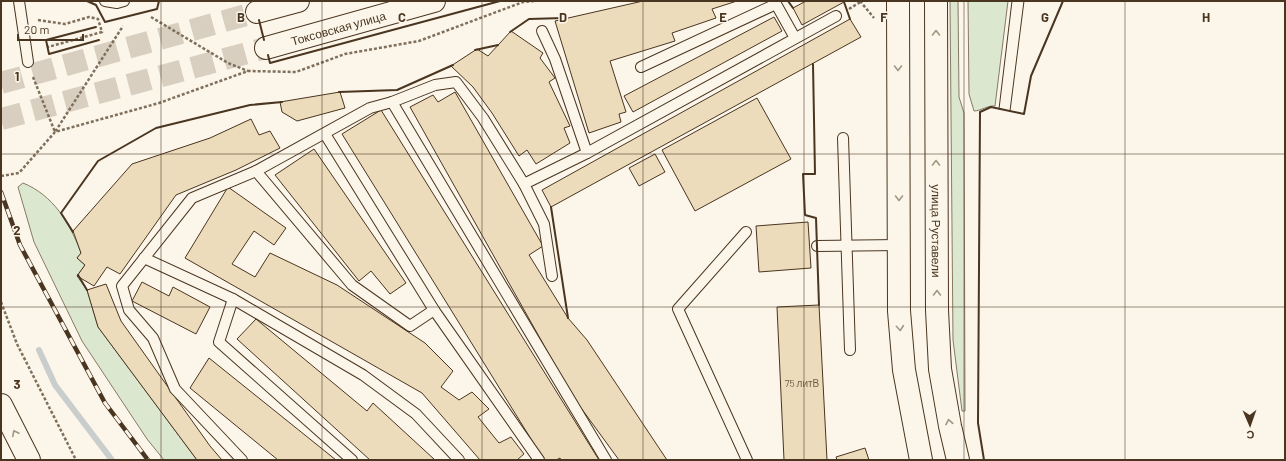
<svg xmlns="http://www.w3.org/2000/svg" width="1286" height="461" font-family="Barlow,sans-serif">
	<rect width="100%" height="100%" fill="#fbf6e9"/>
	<g fill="#dce7d0" stroke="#887966">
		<path d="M950 1H958L959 97 964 113 965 411H962L953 340Z"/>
		<path d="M968 1H1008L995 106C988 105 981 111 974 111L969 94Z"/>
		<path d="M23 183C53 195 70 223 81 253L77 258 85 265 77 276 87 290 98 327 197 460H164L147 439 82 341 34 242 18 187Z"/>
	</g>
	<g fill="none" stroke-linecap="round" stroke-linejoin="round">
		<path stroke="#c9cecd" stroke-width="6" d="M39 350 55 385 112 460"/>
	</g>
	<g fill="#ecdcbc" stroke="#4a3520">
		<path d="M643 1H737L712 9 716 18 672 33 675 41 610 61 626 112 619 114 621 122 589 133 555 21Z"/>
		<path d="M806 1H843L844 2 802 25 793 8Z"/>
		<path d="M774 17 782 31 633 112 624 96Z"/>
		<path d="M850 19 861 37 551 207 542 190Z"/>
		<path d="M511 31 543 53 540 58 555 78 549 82 570 126 564 128 570 143 536 164 527 150 519 156 492 113 473 87 451 66 477 49 488 56Z"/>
		<path d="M340 92 345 108 297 121 282 112 280 102Z"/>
		<path d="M455 92 543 246 529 255 568 318 587 340 667 460H619L573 397 410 107 433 95 438 102Z"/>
		<path d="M757 98 791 159 695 211 662 150Z"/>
		<path d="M381 110 599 460H561L560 458 556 460H544L342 134Z"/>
		<path d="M251 119 259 135 270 131 280 148 236 170 176 195 120 274 107 267 94 286 77 276 85 265 77 258 81 253 73 231 132 164 210 138Z"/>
		<path d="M314 149 406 283 390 294 371 271 359 281 275 175Z"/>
		<path d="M655 154 665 172 639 186 629 168Z"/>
		<path d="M228 187 286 228 274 245 254 231 232 264 255 277 270 253 337 285 425 343 453 371 441 387 459 400 472 392 489 409 478 417 499 443 511 437 524 454 517 460H480L422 393 185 258Z"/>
		<path d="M808 222 811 268 759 272 756 226Z"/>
		<path d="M142 282 169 296 173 287 210 307 196 334 132 301Z"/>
		<path d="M106 284 121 321 210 446 222 460H197L98 327 87 290Z"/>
		<path d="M819 305 827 460H784L777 307Z"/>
		<path d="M256 319 367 411 373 403 435 460H370L237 339Z"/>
		<path d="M209 358 336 460H278L190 388Z"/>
		<path d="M865 448 869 460H837L836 457Z"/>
	</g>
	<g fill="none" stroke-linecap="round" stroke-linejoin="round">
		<g stroke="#d8cfc1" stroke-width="22" stroke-dasharray="22 11" stroke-linecap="butt">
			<path d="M1 83 257 12"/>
			<path d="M1 119 266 48"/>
		</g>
		<g stroke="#4a3520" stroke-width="12">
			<g id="lane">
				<path d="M19 1 28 62"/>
				<path d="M105 1 117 3 124 1"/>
				<path d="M542 31 555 59 587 153"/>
				<path d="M641 67 776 4 795 38"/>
				<path d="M392 102 606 460"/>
				<path d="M325 134 434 310 539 460"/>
				<path d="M843 138 850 350"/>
				<path d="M256 171 352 285 410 326 434 310"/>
				<path d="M524 184 544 224 552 276"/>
				<path d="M746 232 678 309 747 460"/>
				<path d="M817 246 899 245"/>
				<path d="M144 258 233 299 363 375 416 414 459 460"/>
				<path d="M233 299 219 342 352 460"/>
				<path d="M242 460 175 389 153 338 129 310 122 286 192 198 256 171 370 108 392 102 435 85 456 82 483 118 524 184 587 153 836 16"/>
			</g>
		</g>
		<g stroke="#4a3520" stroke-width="24">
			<g id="secondary">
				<path d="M898 1 899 311 904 370 921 460"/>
				<path id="s1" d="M936 1 937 310 940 369 950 426 958 460"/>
			</g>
		</g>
		<g stroke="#4a3520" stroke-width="24">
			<g id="primary">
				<path d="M257 12 298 1"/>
				<path id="s2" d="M266 48 434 1"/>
			</g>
		</g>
		<g stroke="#4a3520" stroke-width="24">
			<path id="highway" d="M1 405 29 460"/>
		</g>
		<g stroke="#7f6f5c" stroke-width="2.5" stroke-dasharray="3 2" stroke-linecap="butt">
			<path d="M860 1 874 18"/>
			<path d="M849 9 862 1"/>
			<path d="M151 17 228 63 248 71"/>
			<path d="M38 20 65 24 89 17 98 19 102 32 48 47"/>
			<path d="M33 77 55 132 123 26"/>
			<path d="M1 176 19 173 55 132 159 103 248 71 296 72 345 54 419 41 523 2 535 1"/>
			<path d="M1 302 17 344 76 460"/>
		</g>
		<use href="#lane" stroke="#fbf6e9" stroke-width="10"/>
		<use href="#secondary" stroke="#fbf6e9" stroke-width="22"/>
		<use href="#primary" stroke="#fbf6e9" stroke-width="22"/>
		<use href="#highway" stroke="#fbf6e9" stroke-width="22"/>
		<g stroke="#4a3520" stroke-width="1">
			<path d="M999 109 1012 1"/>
			<path d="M1010 111 1024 1"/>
		</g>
		<g stroke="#4a3520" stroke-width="4.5">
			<path id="rail" d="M1 192 20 245 105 403 148 460"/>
		</g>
		<use href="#rail" stroke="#fbf6e9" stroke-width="3" stroke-dasharray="9" stroke-linecap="butt"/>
		<g stroke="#4a3520" stroke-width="2">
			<path d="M87 1 96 5 105 22 157 9 159 1"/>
			<path d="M788 1 793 8"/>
			<path d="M844 2 850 19"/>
			<path d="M259 20 264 40"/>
			<path d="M96 27 46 40 49 54 99 40"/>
			<path d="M510 32 529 19 564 18"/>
			<path d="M475 50 498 45"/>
			<path d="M268 55 270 63 500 1"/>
			<path d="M813 64 815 174H803L805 215 816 218 819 305"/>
			<path d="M339 92 397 90 453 65"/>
			<path d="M551 207 568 318"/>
			<path d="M73 232 61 213 98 161 156 128 250 105 282 102"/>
			<path d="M78 275 87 290"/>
			<path d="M984 460 978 423 980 112 991 107 1024 114 1031 76 1063 1"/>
		</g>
	</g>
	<defs><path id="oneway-chevron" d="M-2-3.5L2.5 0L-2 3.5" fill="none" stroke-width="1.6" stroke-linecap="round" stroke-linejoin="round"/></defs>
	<g stroke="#a29684">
		<use href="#oneway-chevron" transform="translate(936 33) rotate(-90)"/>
		<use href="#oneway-chevron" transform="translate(898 68) rotate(90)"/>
		<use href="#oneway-chevron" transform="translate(936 163) rotate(-90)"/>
		<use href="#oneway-chevron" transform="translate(899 198) rotate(90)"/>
		<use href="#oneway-chevron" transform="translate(937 293) rotate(-90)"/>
		<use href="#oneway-chevron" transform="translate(900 328) rotate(85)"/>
		<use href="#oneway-chevron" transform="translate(949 422) rotate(-101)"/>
		<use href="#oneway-chevron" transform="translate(15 433) rotate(-117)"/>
	</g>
	<path fill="none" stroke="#4a3520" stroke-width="1" stroke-opacity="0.55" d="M161 1V460M322 1V460M482 1V460M643 1V460M804 1V460M964 1V460M1125 1V460M1 154H1285M1 307H1285"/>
	<g text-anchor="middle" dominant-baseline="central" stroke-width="3" stroke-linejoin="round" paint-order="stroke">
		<g font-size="10" fill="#725f47">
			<text x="802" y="383">75 литВ</text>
		</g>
		<g font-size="12" fill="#4a3520" stroke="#fbf6e9">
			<text stroke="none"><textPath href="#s2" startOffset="75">Токсовская улица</textPath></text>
			<text stroke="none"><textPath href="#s1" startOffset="230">улица Руставели</textPath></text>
		</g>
	</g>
	<g font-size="13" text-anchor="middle" font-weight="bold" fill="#4a3520" stroke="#fbf6e9" stroke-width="3" stroke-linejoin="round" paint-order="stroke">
		<text x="241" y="22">B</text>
		<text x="402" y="22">C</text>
		<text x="563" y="22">D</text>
		<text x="723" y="22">E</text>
		<text x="884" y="22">F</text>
		<text x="1045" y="22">G</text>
		<text x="1206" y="22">H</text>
		<text x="17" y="81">1</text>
		<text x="17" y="235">2</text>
		<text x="17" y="389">3</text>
	</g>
	<rect width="1286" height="461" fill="none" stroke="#4a3520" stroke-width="4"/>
	<g transform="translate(1250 425) rotate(178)" stroke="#fbf6e9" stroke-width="3" paint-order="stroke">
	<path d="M0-3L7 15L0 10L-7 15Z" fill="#4a3520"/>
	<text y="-6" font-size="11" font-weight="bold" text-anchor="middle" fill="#4a3520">С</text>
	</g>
	<path d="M18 34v6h65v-6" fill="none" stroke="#4a3520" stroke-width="2"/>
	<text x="24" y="34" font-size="12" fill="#4a3520" stroke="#fbf6e9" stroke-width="3" paint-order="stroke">20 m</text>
</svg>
